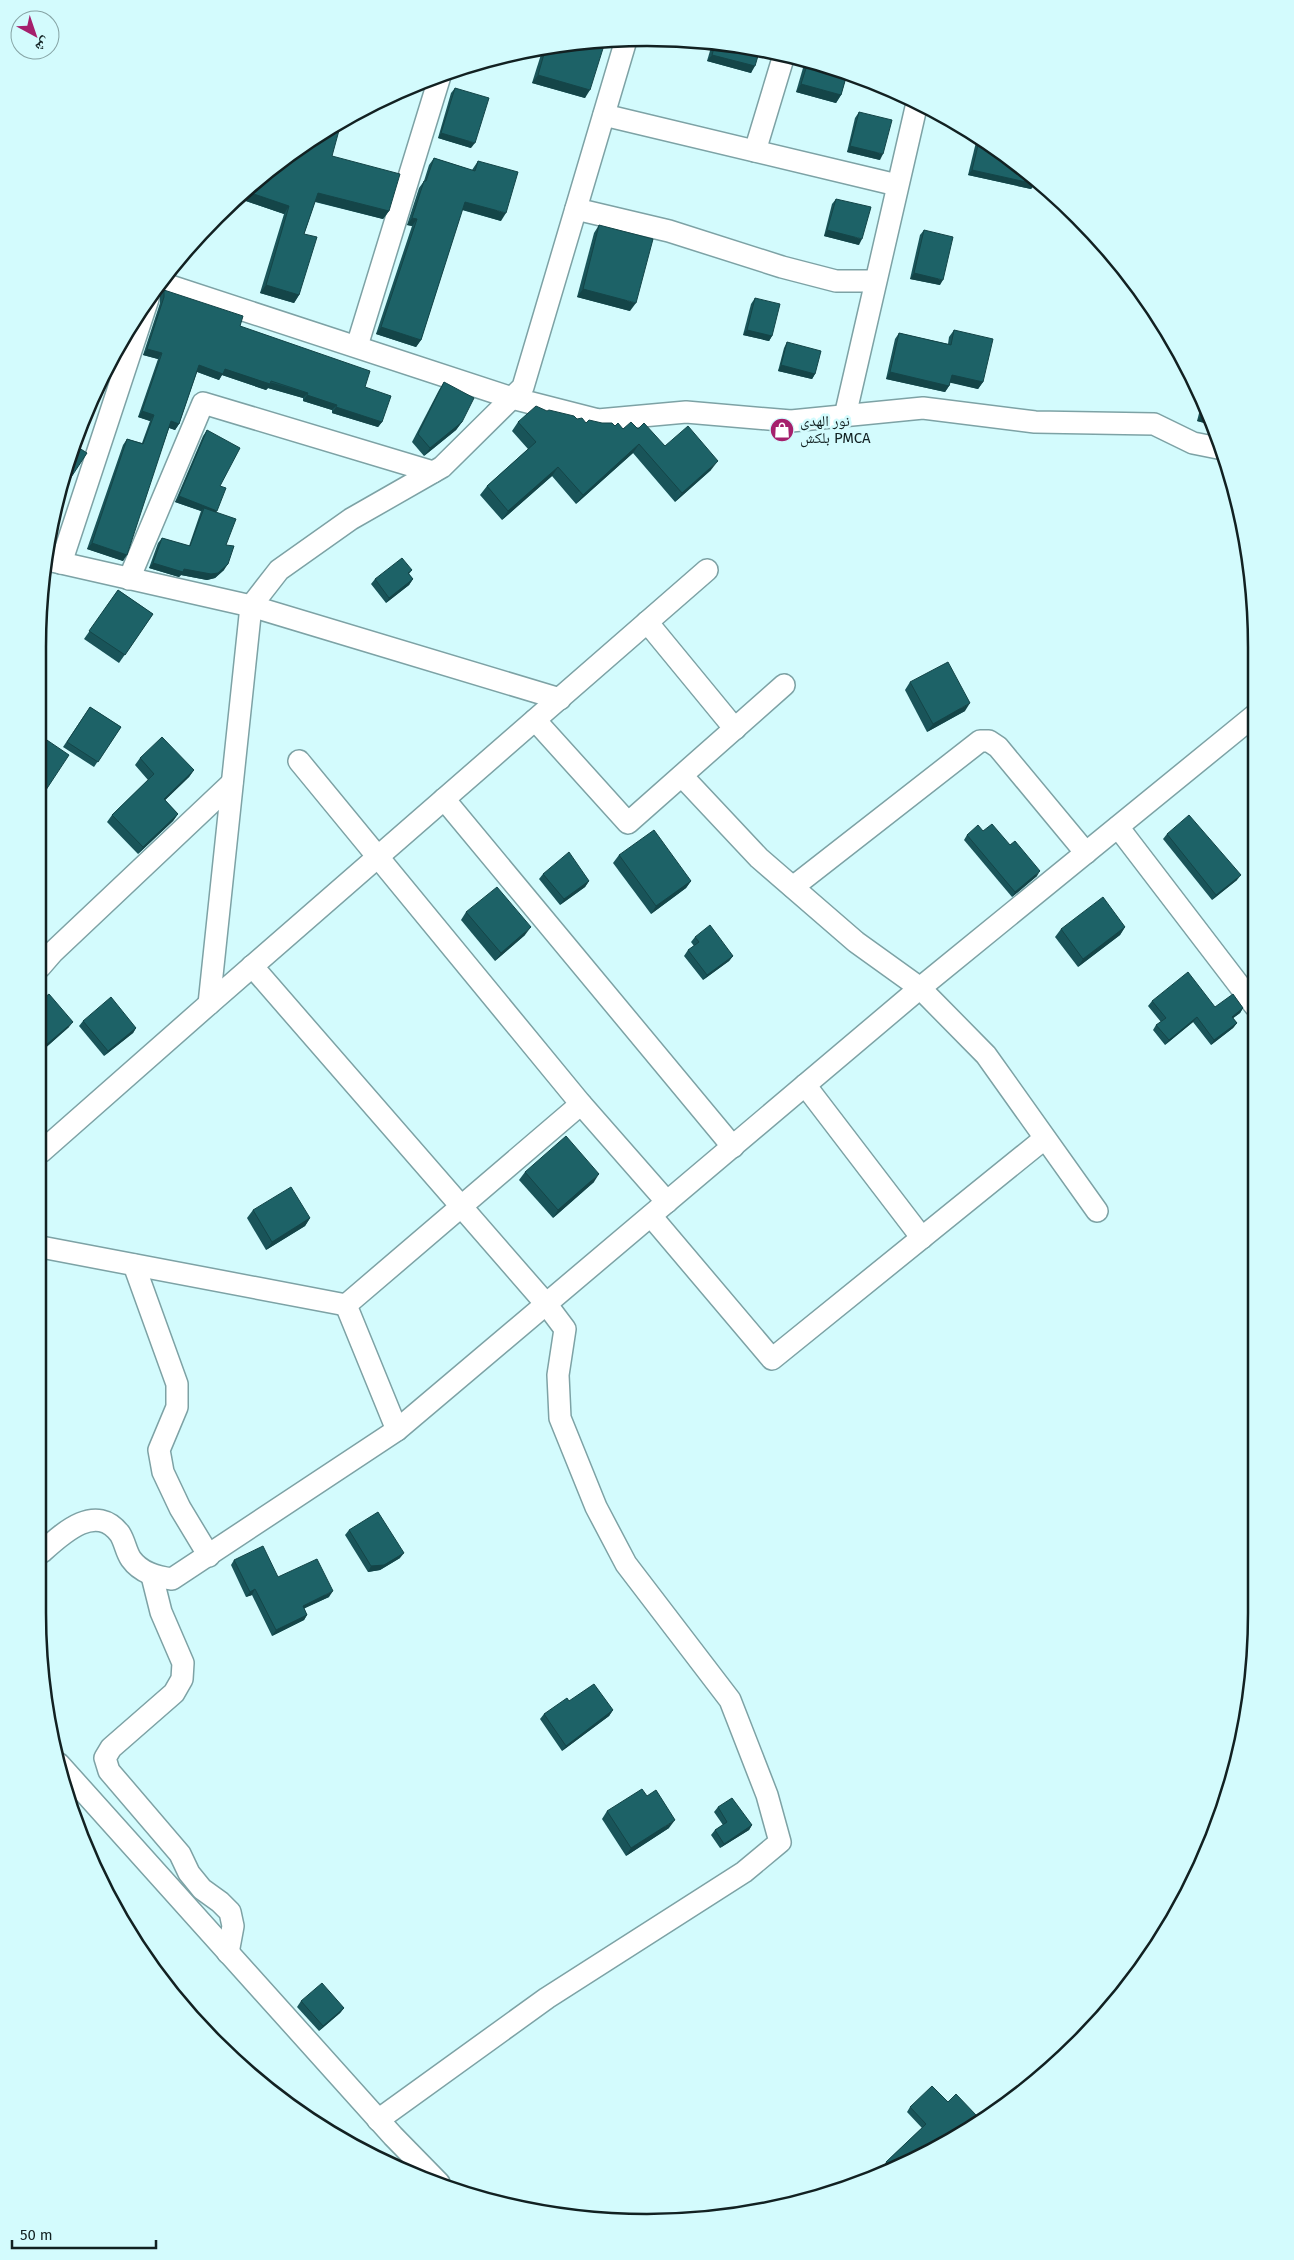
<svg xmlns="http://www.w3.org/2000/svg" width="1294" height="2260" font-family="'Fira Sans','Noto Naskh Arabic',sans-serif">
	<rect width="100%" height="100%" fill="#d3fbfd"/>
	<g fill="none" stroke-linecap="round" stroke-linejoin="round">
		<g stroke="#7da2a5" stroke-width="24">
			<g id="minor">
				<path d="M604 115 897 185"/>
				<path d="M755 151 784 55"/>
				<path d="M576 209 669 231 782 267 836 281H875"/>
				<path d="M161 283 512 398 598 420 686 412 791 421 923 408 1035 422 1154 424 1193 443 1223 449"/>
				<path d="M357 346 440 76"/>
				<path d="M845 416 917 103"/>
				<path d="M48 560 251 606 560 699"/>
				<path d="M61 563 148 299"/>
				<path d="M129 579 203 403 433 472"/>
				<path d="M647 622 735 729"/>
				<path d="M535 720 628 823 784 685"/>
				<path d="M299 761 581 1104 667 1202"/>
				<path d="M682 776 759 858 856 942 920 988 986 1055 1097 1211"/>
				<path d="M444 799 733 1147"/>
				<path d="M1118 827 1255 1006"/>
				<path d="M793 887 980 741H989L998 747 1086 853"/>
				<path d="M252 966 547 1305 565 1329 558 1375 560 1418 596 1507 626 1564 730 1700 767 1795 780 1842 744 1872 547 1998 378 2120"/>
				<path d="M40 967 53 952 232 783"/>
				<path d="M209 1004 251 606 279 570 351 519 442 467 523 387 626 40"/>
				<path d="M805 1085 922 1238"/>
				<path d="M41 1152 209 1004 707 570"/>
				<path d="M651 1216 772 1359 1044 1139"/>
				<path d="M41 1247 346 1305"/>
				<path d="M134 1265 177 1384V1407L159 1450 163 1472 180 1508 209 1556"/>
				<path d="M397 1430 346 1305 581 1104"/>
				<path d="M42 1552C63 1533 96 1502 120 1534 125 1542 126 1552 131 1559 141 1573 157 1577 172 1579L397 1430 920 988 1255 715"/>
				<path d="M152 1576 161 1612 183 1663 182 1679 174 1693 111 1748 105 1758 109 1771 180 1854 189 1873 202 1889 220 1902 230 1912 233 1926 228 1953"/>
				<path d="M59 1764 393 2136 439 2183"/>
			</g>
		</g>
		<use href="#minor" stroke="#fff" stroke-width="21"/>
	</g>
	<g fill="#195459">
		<path d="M603 42 585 98 532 83 543 48Z"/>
		<path d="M712 44 760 49 751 73 707 61Z"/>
		<path d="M805 61 847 74 841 95 836 103 796 92Z"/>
		<path d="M455 88 471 148 438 138 451 93Z"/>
		<path d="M859 112 880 160 847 152 855 118Z"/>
		<path d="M978 136 985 140 1035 184 1031 189 968 175 977 138Z"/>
		<path d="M308 140 332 156 389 211 383 219 315 202 304 234 299 295 294 303 260 293 284 214 243 200 245 192Z"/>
		<path d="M434 158 472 170 478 161 501 221 462 210 421 340 416 347 376 334 412 226 407 225 419 188 424 181 429 165Z"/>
		<path d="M836 199 859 245 824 236 832 204Z"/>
		<path d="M599 225 630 311 577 297 594 233Z"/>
		<path d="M924 230 940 285 910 279 920 235Z"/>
		<path d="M164 290 240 326 365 387 382 422 378 427 332 413V410L303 401V398L268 388 266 390 222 375 219 380 197 372 179 424 175 430 169 428 123 561 87 549 123 445 127 439 142 443 150 421 138 417 158 359 143 355 160 303V296Z"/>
		<path d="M755 298 772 336 769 341 743 335 751 304Z"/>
		<path d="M954 330 983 382 978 389 950 382 949 386 945 392 886 379 895 339 899 333 948 344 949 337Z"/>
		<path d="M787 342 815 374 812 379 778 371 784 348Z"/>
		<path d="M444 382 462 422 456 430 424 456 412 442 439 390Z"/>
		<path d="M1202 402 1212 425 1197 421Z"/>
		<path d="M547 411 577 419 586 423 615 426 623 429H638L665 446 711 470 675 502 633 453 576 504 552 476 502 520 480 495 487 486 528 449 512 431 518 422Z"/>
		<path d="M207 430 220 486 216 512 226 545 224 570 215 578 207 580 181 575 179 577 149 568 158 543 162 538 189 546 201 511 175 502 203 436Z"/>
		<path d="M412 570 409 574 413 579 409 585 386 603 371 584 375 579Z"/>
		<path d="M118 590 153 614 119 663 84 639Z"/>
		<path d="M910 682 965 711 927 732 905 690Z"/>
		<path d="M90 707 121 727 94 767 63 747Z"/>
		<path d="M140 758 194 770 189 777 165 800 178 814 173 821 138 854 107 822 112 815 148 780 135 765Z"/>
		<path d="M983 831 1037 876 1012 897 964 840 967 835Z"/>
		<path d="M1167 834 1237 880 1212 900 1163 839Z"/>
		<path d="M619 855 691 881 686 888 651 914 613 863Z"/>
		<path d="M543 874 589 881 585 887 560 905 539 879Z"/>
		<path d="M466 912 525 935 495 961 461 920Z"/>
		<path d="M1125 927 1120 935 1078 967 1055 937 1061 929Z"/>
		<path d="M695 937 733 956 729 961 703 980 684 956 688 950 694 946 691 942Z"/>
		<path d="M40 1001 69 1027 43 1050 40 1047Z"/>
		<path d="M1152 1001 1215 1007 1243 1008 1240 1013 1233 1018 1237 1023 1233 1028 1211 1045 1193 1022 1165 1045 1153 1030 1156 1025 1161 1022 1148 1006Z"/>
		<path d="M83 1021 136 1028 133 1033 104 1056 79 1026Z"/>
		<path d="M525 1172 594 1182 553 1218 519 1180Z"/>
		<path d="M253 1210 310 1218 305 1226 266 1250 247 1218Z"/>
		<path d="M349 1530 400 1558 380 1570 368 1572 345 1535Z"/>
		<path d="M234 1560 278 1577 329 1597 304 1608 307 1615 304 1620 272 1636 252 1595 246 1597 231 1565Z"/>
		<path d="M569 1701 613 1710 609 1716 562 1751 540 1719 544 1714Z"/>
		<path d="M718 1807 752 1825 749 1830 720 1848 711 1835 715 1830 723 1825 714 1812Z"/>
		<path d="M607 1811 669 1828 626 1856 602 1819Z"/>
		<path d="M301 2001 344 2008 340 2013 319 2031 297 2007Z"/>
		<path d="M948 2102 975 2116 978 2119 888 2172 883 2167 886 2162 922 2128 907 2112 910 2107Z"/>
	</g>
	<g fill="#144548">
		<path d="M712 55 755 66 751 73 707 61Z"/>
		<path d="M538 75 590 90 585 98 532 83Z"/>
		<path d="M855 76 880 84 889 88 854 79Z"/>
		<path d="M801 84 841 95 836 103 796 92Z"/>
		<path d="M441 133 475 143 471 148 438 138Z"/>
		<path d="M850 146 883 154 880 160 847 152Z"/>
		<path d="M972 170 1035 184 1031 189 968 175Z"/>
		<path d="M248 192 289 206 284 214 243 200Z"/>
		<path d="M318 193 389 211 383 219 313 201Z"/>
		<path d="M465 202 506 213 501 221 460 209Z"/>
		<path d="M412 218 417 219 412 226 407 225Z"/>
		<path d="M827 230 862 239 859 245 824 236Z"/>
		<path d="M914 273 943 280 940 285 910 279Z"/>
		<path d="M266 285 299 295 294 303 260 293Z"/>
		<path d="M583 289 636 303 630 311 577 297Z"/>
		<path d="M381 327 421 340 416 347 376 334Z"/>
		<path d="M747 330 772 336 769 341 743 335Z"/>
		<path d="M147 349 162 353 158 359 143 355Z"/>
		<path d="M199 365 225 369 308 393 303 398 268 388 266 390 222 375 219 380 195 371Z"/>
		<path d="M781 365 815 374 812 379 778 371Z"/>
		<path d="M890 372 949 386 945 392 886 379Z"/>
		<path d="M952 375 983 382 978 389 947 382Z"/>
		<path d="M307 395 337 405 332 410 303 401Z"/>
		<path d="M336 407 382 422 378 427 332 413Z"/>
		<path d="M142 411 154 415 150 421 138 417Z"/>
		<path d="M1201 416 1209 418 1212 425 1197 421Z"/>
		<path d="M171 421 179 424 175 430 167 427Z"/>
		<path d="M462 422 456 430 424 456 430 448Z"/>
		<path d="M639 444 633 453 576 504 583 495Z"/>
		<path d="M718 461 711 470 675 502 682 493Z"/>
		<path d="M558 467 552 476 502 520 508 511Z"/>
		<path d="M179 496 217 511 214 516 204 508 201 511 175 502Z"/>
		<path d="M92 543 127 555 123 561 87 549Z"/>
		<path d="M153 563 184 569 228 564 224 570 215 578 207 580 181 575 179 577 149 568Z"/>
		<path d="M413 579 409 585 386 603 389 598Z"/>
		<path d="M970 703 965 711 927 732 933 724Z"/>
		<path d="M194 770 189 777 159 806 164 799Z"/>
		<path d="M178 814 173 821 138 854 143 847Z"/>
		<path d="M1040 871 1037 876 1012 897 1015 892Z"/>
		<path d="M1241 875 1237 880 1212 900 1216 895Z"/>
		<path d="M589 881 585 887 560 905 564 899Z"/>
		<path d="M691 881 686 888 651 914 656 906Z"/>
		<path d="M531 927 525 935 495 961 501 953Z"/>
		<path d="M1125 927 1120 935 1078 967 1083 959Z"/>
		<path d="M733 956 729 961 703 980 707 975Z"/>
		<path d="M1243 1008 1240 1013 1228 1022 1232 1017Z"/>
		<path d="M1197 1017 1193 1022 1165 1045 1169 1040Z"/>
		<path d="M73 1022 69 1027 43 1050 46 1045Z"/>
		<path d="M1237 1023 1233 1028 1211 1045 1214 1040Z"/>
		<path d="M136 1028 133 1033 104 1056 108 1051Z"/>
		<path d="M599 1174 594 1182 553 1218 558 1210Z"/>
		<path d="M310 1218 305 1226 266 1250 272 1242Z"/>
		<path d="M404 1553 400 1558 380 1570 368 1572 371 1566Z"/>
		<path d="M255 1589 252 1595 246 1597 250 1592Z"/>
		<path d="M333 1591 329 1597 299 1611 303 1606Z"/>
		<path d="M307 1615 304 1620 272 1636 276 1630Z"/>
		<path d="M613 1710 609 1716 562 1751 566 1746Z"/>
		<path d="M675 1820 669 1828 626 1856 631 1848Z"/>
		<path d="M752 1825 749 1830 720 1848 724 1844Z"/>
		<path d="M344 2008 340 2013 319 2031 323 2026Z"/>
	</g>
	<g fill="#1d6267" stroke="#144548">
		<path d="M603 42H605L590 90 538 75 546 47Z"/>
		<path d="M715 44 760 49 755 66 712 55Z"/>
		<path d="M808 62 847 74 841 95 801 84Z"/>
		<path d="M455 88 489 98 475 143 441 133Z"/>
		<path d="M859 112 892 120 883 154 850 146Z"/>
		<path d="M341 123 332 156 400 174 389 211 318 193 304 234 317 237 299 295 266 285 289 206 248 192 249 189 308 140Z"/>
		<path d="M980 137 985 140 1036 181 1035 184 972 170Z"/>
		<path d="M434 158 475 171 478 161 518 172 506 213 465 202 421 340 381 327 417 219 412 218 424 181H426Z"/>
		<path d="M836 199 871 207 862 239 827 230Z"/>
		<path d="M599 225 653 239 636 303 583 289Z"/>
		<path d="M924 230 953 237 943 280 914 273Z"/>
		<path d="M164 290 243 316 240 326 370 371 365 387 391 396 382 422 336 407 337 405 307 395 308 393 271 381 270 384 225 369 223 374 199 365 179 424 171 421 127 555 92 543 127 439 143 444 154 415 142 411 162 353 147 349 164 297Z"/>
		<path d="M755 298 780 304 772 336 747 330Z"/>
		<path d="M954 330 993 339 983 382 952 375 949 386 890 372 899 333 951 345Z"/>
		<path d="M787 342 821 351 815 374 781 365Z"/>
		<path d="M444 382 474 398 462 422 430 448 418 434Z"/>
		<path d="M1203 405 1209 418 1201 416Z"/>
		<path d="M536 406 547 411 549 410 574 416 577 419 582 418 586 423 589 420 602 423H612L615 426 618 423 623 429 631 422 638 429 644 423 665 446 688 426 718 461 682 493 639 444 583 495 558 467 508 511 487 486 536 442 518 422Z"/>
		<path d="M207 430 240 448 220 486 226 488 217 511 179 496Z"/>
		<path d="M73 444 87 453 62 491 70 451Z"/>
		<path d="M204 508 236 519 226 545 234 546 228 564 218 573 211 574 184 569 183 572 153 563 162 538 190 546Z"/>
		<path d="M402 558 412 570 408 573 413 579 389 598 375 579Z"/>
		<path d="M118 590 153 614 125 655 89 631Z"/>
		<path d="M948 662 970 703 933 724 910 682Z"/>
		<path d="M90 707 121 727 98 762 67 742Z"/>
		<path d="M41 736 69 755 40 799 39 749Z"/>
		<path d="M162 737 194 770 164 799 178 814 143 847 112 815 154 774 140 758Z"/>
		<path d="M1189 815 1241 875 1216 895 1167 834Z"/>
		<path d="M992 824 1010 845 1015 841 1040 871 1015 892 967 835 978 825 983 831Z"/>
		<path d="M654 830 691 881 656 906 619 855Z"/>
		<path d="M569 852 589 881 564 899 543 874Z"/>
		<path d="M497 887 531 927 501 953 466 912Z"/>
		<path d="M1103 897 1125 927 1083 959 1061 929Z"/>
		<path d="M710 925 733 956 707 975 688 950 699 942 695 937Z"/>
		<path d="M1188 972 1215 1007 1233 994 1243 1008 1232 1017 1237 1023 1214 1040 1197 1017 1169 1040 1156 1025 1166 1018 1152 1001Z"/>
		<path d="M49 994 73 1022 46 1045 40 1038V1001Z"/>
		<path d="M111 997 136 1028 108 1051 83 1021Z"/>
		<path d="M566 1136 599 1174 558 1210 525 1172Z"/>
		<path d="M291 1187 310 1218 272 1242 253 1210Z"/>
		<path d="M378 1512 404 1553 384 1565 371 1566 349 1530Z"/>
		<path d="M263 1546 278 1577 317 1559 333 1591 303 1606 307 1615 276 1630 255 1589 250 1592 234 1560Z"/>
		<path d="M594 1684 613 1710 566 1746 544 1714 567 1698 569 1701Z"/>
		<path d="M642 1789 647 1796 656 1790 675 1820 631 1848 607 1811Z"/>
		<path d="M732 1798 752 1825 724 1844 715 1830 727 1822 718 1807Z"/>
		<path d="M322 1983 344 2008 323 2026 301 2001Z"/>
		<path d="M932 2086 948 2102 956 2094 976 2115 975 2116 978 2119 893 2169 886 2162 926 2124 910 2107Z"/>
	</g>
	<defs>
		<g id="shop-disc" transform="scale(1.25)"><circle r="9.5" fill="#a5206c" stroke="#d3fbfd"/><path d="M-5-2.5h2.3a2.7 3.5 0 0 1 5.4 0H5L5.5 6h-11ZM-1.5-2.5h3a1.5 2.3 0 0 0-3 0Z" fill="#fff"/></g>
	</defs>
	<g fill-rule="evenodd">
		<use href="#shop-disc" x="782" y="430"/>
	</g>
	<g text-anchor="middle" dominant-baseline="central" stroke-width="5" stroke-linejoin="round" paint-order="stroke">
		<g font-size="15" fill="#122122" stroke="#d3fbfd" text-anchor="start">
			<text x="800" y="421">نور الهدى<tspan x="800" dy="17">بلكش PMCA</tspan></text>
		</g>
	</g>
	<path d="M0 0H1294V2260H0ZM647 46H647A601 601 0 0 1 1248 647V1613A601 601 0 0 1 647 2214H647A601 601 0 0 1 46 1613V647A601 601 0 0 1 647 46Z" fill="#d3fbfd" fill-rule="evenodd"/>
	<path fill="none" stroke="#122122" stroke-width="2.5" d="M647 46H647A601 601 0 0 1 1248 647V1613A601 601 0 0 1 647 2214H647A601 601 0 0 1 46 1613V647A601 601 0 0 1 647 46Z"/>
	<g transform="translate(35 35) rotate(140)"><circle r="24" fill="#d3fbfd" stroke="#86a4a5"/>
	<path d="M0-4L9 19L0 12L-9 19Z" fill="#a5206c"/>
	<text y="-8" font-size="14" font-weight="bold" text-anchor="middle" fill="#122122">ش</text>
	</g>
	<path d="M12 2240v8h144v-8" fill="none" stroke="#122122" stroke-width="2.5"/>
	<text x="20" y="2240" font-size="15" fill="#122122" stroke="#d3fbfd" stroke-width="4" paint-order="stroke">50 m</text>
</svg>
